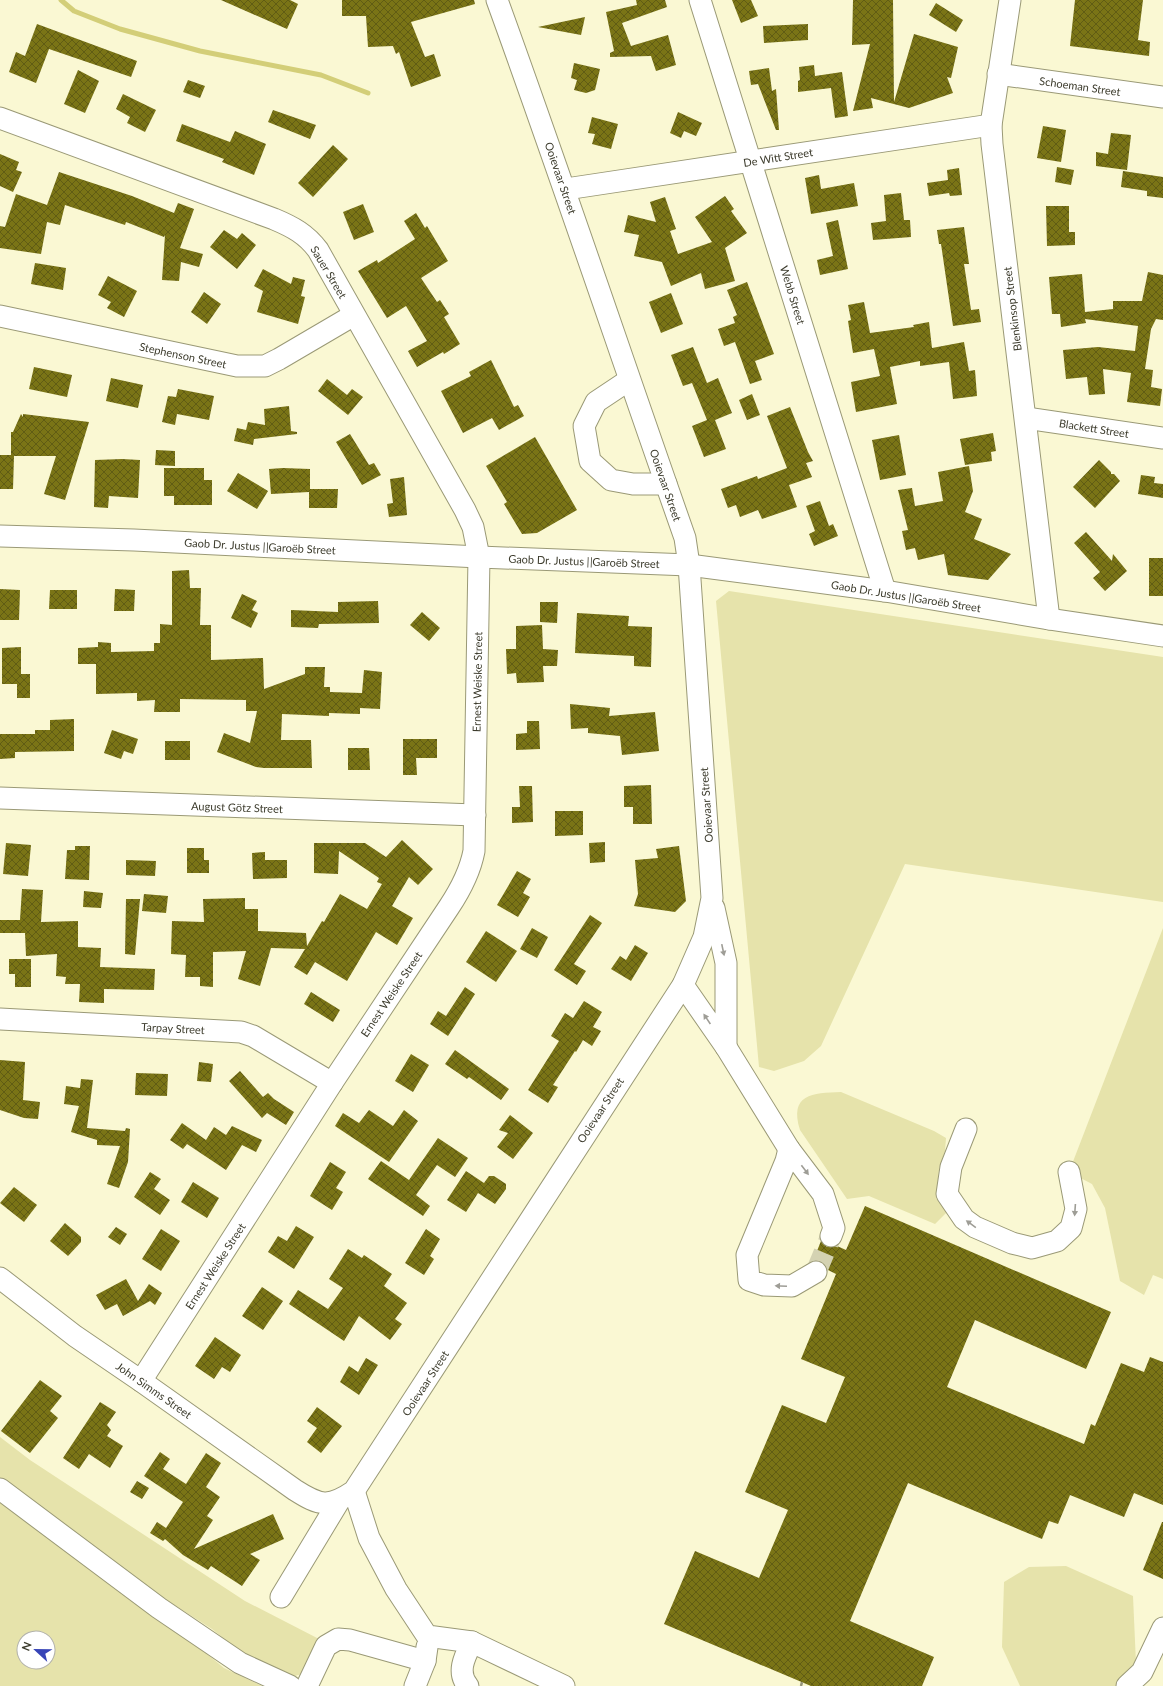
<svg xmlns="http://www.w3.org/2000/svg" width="1163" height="1686" font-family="Lato,sans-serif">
	<defs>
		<pattern id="building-cross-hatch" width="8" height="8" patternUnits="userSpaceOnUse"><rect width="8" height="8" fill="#7a7416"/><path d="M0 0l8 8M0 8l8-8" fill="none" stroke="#605c14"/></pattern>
	</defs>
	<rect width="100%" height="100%" fill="#faf8d3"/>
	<g fill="#e6e3ab" fill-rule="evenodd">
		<path d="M729 591 1163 657V902L905 864 821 1046 804 1061 774 1071 759 1067 716 601Z"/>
		<path d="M1163 928V1279L1153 1275 1144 1295 1120 1281 1105 1208 1092 1184 1069 1172Z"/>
		<path d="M841 1092 934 1131 946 1138 945 1151 939 1169 936 1198 947 1212 935 1224 869 1196 847 1199 800 1130C789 1094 812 1093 841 1092Z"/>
		<path d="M0 1437 30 1460 245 1601 319 1639 305 1673 295 1676 278 1674 243 1654 212 1629 115 1567 0 1482Z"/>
		<path d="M0 1502 196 1645 224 1668 262 1686H0ZM24 1638H48V1662H24Z"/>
		<path d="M1066 1566 1133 1596 1137 1686H1020L1002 1647 1004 1582 1029 1567Z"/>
	</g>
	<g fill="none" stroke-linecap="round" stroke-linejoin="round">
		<path stroke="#d3ce78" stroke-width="5" d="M61 0 74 11 120 29 200 51 321 75 368 93"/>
	</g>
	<g fill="url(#building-cross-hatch)">
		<path d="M221 0H290L298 4 287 29Z"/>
		<path d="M342 0H474L475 4 411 22 425 57 434 54 441 76 411 87 399 52 396 54 393 46 368 47 366 16H342Z"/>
		<path d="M636 0H665L667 7 622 23 631 46 668 35 676 65 656 71 651 56 610 57V53L614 51 606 12 637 5Z"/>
		<path d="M732 0H751L758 16 741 23Z"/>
		<path d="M853 0H893L894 102 914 34 958 47 951 78 947 77 953 93 909 108 871 98 873 108 853 111 870 44 852 45Z"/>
		<path d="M1075 0H1143L1138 40 1150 42 1149 56 1070 46Z"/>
		<path d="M936 3 963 20 956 32 929 15Z"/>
		<path d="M585 17 581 35 538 27Z"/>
		<path d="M37 24 137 61 131 77 49 49 36 83 9 72 16 52 25 56Z"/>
		<path d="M808 24V40L764 43 763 26Z"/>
		<path d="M574 63 600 69 595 90 586 93 574 90 577 80 571 78Z"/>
		<path d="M814 65 815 76 842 72 848 116 835 118 831 88 798 92V81L800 80 799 67Z"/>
		<path d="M769 68 772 91 776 89 779 130H776L758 84 751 85 749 71Z"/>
		<path d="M78 70 99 81 85 113 64 104Z"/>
		<path d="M188 80 205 86 200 98 183 92Z"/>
		<path d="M123 94 156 110 145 132 127 123 130 117 116 109Z"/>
		<path d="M273 110 316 125 310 139 268 122Z"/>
		<path d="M678 112 702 123 696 136 684 131 681 138 670 133Z"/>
		<path d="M592 117 618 124 611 149 592 144 595 134 588 133Z"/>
		<path d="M182 124 230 142 235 131 266 144 254 175 222 162 224 159 176 141Z"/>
		<path d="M1043 126 1066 130 1061 162 1037 158Z"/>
		<path d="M1111 133 1131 135 1127 170 1096 166V152L1108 154Z"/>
		<path d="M333 145 348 159 313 197 298 183Z"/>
		<path d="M0 154 19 162 16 170 22 172 13 192 0 186Z"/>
		<path d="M1057 167 1074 170 1071 185 1055 182Z"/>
		<path d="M959 168 962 195 950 196 949 193 929 196 927 183 948 180 947 170Z"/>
		<path d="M1123 171 1163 177V198L1147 196V191L1121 187Z"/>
		<path d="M59 172 132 196 174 213 178 203 194 209 180 248 203 254 199 267 181 262 179 281 162 280 165 235 164 237 126 222 125 225 65 205 60 225 47 222 41 254 0 248V226L5 227 16 194 47 205Z"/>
		<path d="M819 175 821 189 854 183 858 206 811 214 805 178Z"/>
		<path d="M901 193 904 220H910L911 237 873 240 871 223 886 221 884 195Z"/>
		<path d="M725 196 734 209 731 211 747 233 725 248 735 281 705 289 701 273 671 286 662 262 634 256 639 235 624 232 628 215 656 222 650 202 665 197 676 229 670 231 678 254 712 242 695 217Z"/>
		<path d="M363 204 374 232 354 240 343 212Z"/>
		<path d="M1046 206H1069V232H1075V245L1047 246Z"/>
		<path d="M416 213 425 228 427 226 448 261 421 278 437 302 440 300 449 314 444 317 460 344 444 354 443 352 417 367 408 351 427 341 406 306 387 318 358 271 377 260 378 263 415 239 404 221Z"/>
		<path d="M838 220 848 269 820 275 817 260 833 256 826 223Z"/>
		<path d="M964 227 969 264H964L971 310 979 309 981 322 953 326 941 244H939L937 230Z"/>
		<path d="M224 230 237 239 242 233 256 245 237 269 210 247Z"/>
		<path d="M35 263 66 268 63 290 31 284Z"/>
		<path d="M263 269 291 284 293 277 305 280 301 296 305 297 298 324 257 312 263 291 254 286Z"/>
		<path d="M1148 272 1163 275V320L1156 319 1151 329 1145 369 1153 370 1151 387 1162 389 1160 406 1127 402 1131 373 1103 369 1105 394 1089 395 1087 377 1066 379 1063 350 1098 347 1135 351 1138 326 1085 319 1086 323 1061 327 1060 314H1052L1049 277 1082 274 1085 312 1113 309V301H1142Z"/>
		<path d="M108 276 137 291 124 317 107 308 111 302 98 295Z"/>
		<path d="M747 282 774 354 755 361 762 380 750 384 735 342 724 346 718 329 735 323 733 317 737 315 727 290Z"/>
		<path d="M204 292 221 304 207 324 191 312Z"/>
		<path d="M671 293 683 324 661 333 649 302Z"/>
		<path d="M864 302 870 333 914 327 913 325 929 322 932 348 964 342 969 371 975 370 977 396 953 399 949 362 920 366V361L890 367 897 404 856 412 851 382 880 376 874 349 853 353 848 321 851 320 848 305Z"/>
		<path d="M693 347 707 383 718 378 732 413 715 420 726 449 704 457 692 426 707 420 692 383 683 386 671 355Z"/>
		<path d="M491 360 514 407 518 405 524 416 499 430 492 418 463 433 441 391 471 376 469 372Z"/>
		<path d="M34 367 72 375 67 397 29 389Z"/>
		<path d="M111 378 143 385 138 408 106 401Z"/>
		<path d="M327 379 347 395 352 389 363 397 348 415 318 391Z"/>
		<path d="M178 389 214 396 209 420 177 414 175 425 162 422 168 396 176 397Z"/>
		<path d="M752 394 760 415 747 420 739 400Z"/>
		<path d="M289 406 291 431 297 432V434L254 439 253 445 234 441 237 428 246 430 248 422 265 425 264 409Z"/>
		<path d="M790 407 808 452 813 461 806 463 812 477 789 485 797 507 762 519 758 510 740 517 736 505 728 508 721 489 757 476 758 479 787 468 767 416Z"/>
		<path d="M21 414 23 417V414L89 422 65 500 44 494 56 456H14L13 489H0V455H11V432H13Z"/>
		<path d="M993 433 996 451 991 452 992 461 965 465 960 439Z"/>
		<path d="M350 434 369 465 374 463 381 475 362 485 336 442Z"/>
		<path d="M899 435 906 475 880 480 872 440Z"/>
		<path d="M535 437 577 510 537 533 522 534 504 504 507 502 486 466Z"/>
		<path d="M156 450 175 451V466L155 465Z"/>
		<path d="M122 459 140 460 138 498 109 496 108 508 94 507 95 460Z"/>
		<path d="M1099 460 1111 472V474H1114L1120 481 1095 508 1073 487Z"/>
		<path d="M969 466 973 491 965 512 982 519 974 539 1011 554 988 580 948 575 944 554 918 560 915 548 906 550 902 531 908 530 898 490 912 488 915 506 943 501 938 472Z"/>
		<path d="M164 468H204V480H212V505H174V496H164Z"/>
		<path d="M283 468 310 469V489H338L337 508H309V492L271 494 269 469Z"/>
		<path d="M238 473 268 491 257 509 227 491Z"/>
		<path d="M1141 475 1155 477 1154 483 1163 484V498L1138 494Z"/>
		<path d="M404 477 407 515 389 517 387 504 393 503 390 479Z"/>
		<path d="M820 501 829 526 833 524 838 536 814 546 809 534 815 531 806 506Z"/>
		<path d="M1086 532 1112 561 1113 554 1127 571 1105 591 1093 578 1100 572 1074 543Z"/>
		<rect x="1149" y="558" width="14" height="38"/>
		<path d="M189 570 190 588H201L200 625H211V660L263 658 264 689 305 674V667H325L324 687H330V692L362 693 364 670 382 672 380 709 360 708V714L329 713V716L282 714 281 740H311L312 768H264L256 767 217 752 224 733 250 743 257 711H246V700L180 699V712H154L155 700 137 701V693L96 694V664H78V648L98 647V642L111 643V652L154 651V643H160V624L172 625V571Z"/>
		<path d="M0 589 20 590 19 620H0Z"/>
		<path d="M115 589 135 590 134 611H114Z"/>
		<path d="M50 590H77V609H49Z"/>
		<path d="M242 594 257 601 252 610 258 613 251 628 231 618Z"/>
		<path d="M378 601 379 623 319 624 318 628 291 627V610L338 612V602Z"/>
		<path d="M540 602H558L557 623 540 622Z"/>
		<path d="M422 612 440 628 429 641 410 625Z"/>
		<path d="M577 613 629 616 628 626 652 627 651 667 634 666V656L575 653Z"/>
		<path d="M542 625 543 649 558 650 557 666H543L544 682 517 683 516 673 507 674 506 649H516V626Z"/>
		<path d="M21 647V674H30V698H17V684H2V648Z"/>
		<path d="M570 704 610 708 609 716 655 712 659 751 622 755 620 736 588 733V728L571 729Z"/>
		<path d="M74 719V751L15 752V758L0 759V734H35V730H50V720Z"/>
		<path d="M527 721H539L540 749 516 750V734L527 733Z"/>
		<path d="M112 730 138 739 133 754 124 751 121 759 104 753Z"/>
		<path d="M403 739H437V758H416L417 775H403Z"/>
		<rect x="165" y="741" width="25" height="19"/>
		<path d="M348 748H369L370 770H348Z"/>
		<path d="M651 785 652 824H633V807H624V786Z"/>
		<path d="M519 786H532L533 822 512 823V807H520Z"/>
		<path d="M555 811H583V835L555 836Z"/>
		<path d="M402 840 433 869 418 885 409 877 392 906 413 918 397 945 376 932 347 981 315 962 307 975 294 967 305 949 271 948 260 986 238 979 246 951 213 952V987L200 986V977H185L186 955 171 954 172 921 204 922 203 899 245 898V909H258V931L306 933 307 946 322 921 324 922 340 894 367 909 382 884 377 882 379 878 339 851 338 874 314 873V843H365L386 857Z"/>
		<path d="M605 842V862L590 863 589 843Z"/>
		<path d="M6 843 31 845 28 876 3 874Z"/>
		<path d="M75 846H90L89 880 65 879 67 850H75Z"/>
		<path d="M679 846 686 901 675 912 634 906 638 894 635 860 658 858 656 849Z"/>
		<path d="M187 848H204V860H209V873H187Z"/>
		<path d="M265 852V860H287V878L253 879 252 853Z"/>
		<path d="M126 860 156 861 155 876 126 875Z"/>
		<path d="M517 871 531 879 523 893 530 897 518 917 497 905Z"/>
		<path d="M22 889 43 890 41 922 78 921V947L101 948 100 967 155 969 154 990 104 989V1003L79 1002 80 984H65L66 977 56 976 57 954 26 956 25 933H0V920H20Z"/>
		<path d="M84 891 103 893 101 908 83 907Z"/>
		<path d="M144 894 168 896 166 913 142 911Z"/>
		<path d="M126 899H140L135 955 125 954Z"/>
		<path d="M590 915 602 923 574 964 586 971 577 985 554 970Z"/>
		<path d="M532 928 548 937 537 958 520 949Z"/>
		<path d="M486 931 517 951 496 982 466 962Z"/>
		<path d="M635 945 648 953 631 981 611 969 620 956 626 960Z"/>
		<path d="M9 959H31V987H15V974H9Z"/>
		<path d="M465 987 475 994 448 1036 430 1024 438 1011 446 1016Z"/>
		<path d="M311 992 340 1010 333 1022 304 1004Z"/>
		<path d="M584 1001 602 1012 593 1027 601 1031 592 1046 583 1040 576 1052 575 1051 553 1085 558 1087 548 1103 528 1090 559 1041 551 1036 565 1013 573 1018Z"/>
		<path d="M455 1050 509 1089 501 1100 469 1077 467 1079 445 1064Z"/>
		<path d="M411 1054 429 1065 413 1092 395 1081Z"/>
		<path d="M0 1060 25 1062 23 1100 40 1102 38 1119 24 1118 0 1110Z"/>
		<path d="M199 1062 213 1064 211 1082 197 1081Z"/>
		<path d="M240 1071 263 1097 268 1093 274 1099 294 1112 286 1125 267 1113 262 1118 229 1081Z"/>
		<path d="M136 1073 168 1074 167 1096 135 1095Z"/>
		<path d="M81 1079 93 1080 87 1128 125 1131 126 1128 130 1129 128 1162 119 1188 107 1184 120 1146 97 1145V1140L71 1132 79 1106 64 1104 66 1086 80 1088Z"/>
		<path d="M369 1110 393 1126 404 1110 418 1121 389 1162 335 1126 343 1113 359 1123Z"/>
		<path d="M510 1115 533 1133 513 1159 497 1147 508 1133 499 1130Z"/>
		<path d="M182 1123 206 1140 214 1127 226 1135 232 1126 262 1140 256 1152 242 1145 226 1170 187 1144 183 1149 170 1140Z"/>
		<path d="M438 1138 468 1158 455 1177 437 1165 416 1195 430 1206 423 1216 368 1179 381 1161 409 1180Z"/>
		<path d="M330 1162 346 1172 336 1188 343 1192 332 1210 310 1196Z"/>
		<path d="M466 1171 484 1183 489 1176H494L506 1184V1189L495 1204 478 1193 466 1212 447 1200Z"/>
		<path d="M150 1172 161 1179 154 1189 170 1200 160 1215 134 1197Z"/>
		<path d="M193 1182 219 1198 207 1218 181 1202Z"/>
		<path d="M14 1187 37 1205 24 1222 0 1203Z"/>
		<path d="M865 1206 1111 1312 1086 1369 975 1320 947 1387 1084 1444 1091 1424 1095 1426 1121 1363 1144 1372 1150 1357 1163 1362V1505L1134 1493 1124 1517 1070 1495 1058 1524 1049 1521 1042 1539 908 1483 850 1621 934 1657 922 1686H811L664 1624 695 1551 759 1578 788 1510 745 1492 782 1405 826 1423 845 1377 801 1359 836 1274 828 1270 826 1266 822 1261H813L821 1241 827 1247 837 1246 846 1250Z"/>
		<path d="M65 1223 81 1237V1242L68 1256 50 1241Z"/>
		<path d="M296 1226 314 1237 294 1269 268 1252 278 1236 287 1241Z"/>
		<path d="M116 1227 127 1234 120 1245 108 1237Z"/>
		<path d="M161 1229 180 1241 161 1271 142 1259Z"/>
		<path d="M426 1229 440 1239 430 1256 434 1259 424 1275 405 1263Z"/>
		<path d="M348 1249 362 1258 364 1255 392 1274 384 1286 407 1303 395 1319 402 1324 390 1340 359 1316 344 1341 289 1304 298 1290 328 1309 343 1288 329 1279Z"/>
		<path d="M126 1279 138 1301 149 1284 162 1293 155 1305 150 1301 123 1316 117 1304 105 1310 96 1295Z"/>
		<path d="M262 1287 283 1301 263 1330 242 1316Z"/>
		<path d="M215 1337 241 1355 230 1372 222 1367 214 1379 195 1366Z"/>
		<path d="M366 1358 378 1365 359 1395 340 1382 349 1366 358 1372Z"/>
		<path d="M40 1380 62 1396 50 1411 58 1418 30 1453 1 1431Z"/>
		<path d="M100 1402 116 1412 107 1425 111 1430 107 1436 123 1446 110 1468 89 1454 79 1469 63 1458Z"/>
		<path d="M317 1407 342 1426 321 1453 307 1442 317 1428 307 1421Z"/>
		<path d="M160 1452 170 1459 163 1469 186 1484 206 1453 221 1463 206 1487 220 1497 207 1516 213 1520 194 1549 273 1514 284 1539 250 1554 260 1560 242 1586 211 1566 208 1570 183 1555 165 1539 163 1541 150 1533 157 1522 166 1528 183 1502 144 1476Z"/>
		<path d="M137 1481 149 1488 142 1499 130 1492Z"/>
		<path d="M1162 1522H1163V1579L1143 1570Z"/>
	</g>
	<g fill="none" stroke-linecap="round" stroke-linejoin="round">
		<path stroke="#d4d2b2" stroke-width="21" stroke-dasharray="21 10" stroke-linecap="butt" d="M816 1272 831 1236"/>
		<g stroke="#9a9976" stroke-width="23">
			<g id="minor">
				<path d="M700 0 885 591"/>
				<path d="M1010 0 991 125 992 144 1049 619"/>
				<path d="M998 74 1163 97"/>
				<path d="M0 118 274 219C293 227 306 234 318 250L465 510 473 527 479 557 474 851C470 872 461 889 449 907L332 1083 141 1381"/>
				<path d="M566 189 991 125"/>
				<path d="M0 316 237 366H265L279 359 354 315"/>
				<path d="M629 380 596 402 584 426 590 461 611 480 633 484H666"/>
				<path d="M1026 418 1163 438"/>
				<path d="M0 536 134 540 479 557 689 565 885 591 1049 619 1163 636"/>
				<path d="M0 798 475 815"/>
				<path d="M683 985 726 1047V963L714 908"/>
				<path d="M0 1019 241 1032 253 1036 332 1083"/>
				<path d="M726 1047 789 1149"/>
				<path d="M966 1129 951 1167 947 1194 964 1219 975 1227 1012 1243 1032 1248 1057 1241 1071 1228 1076 1209 1069 1172"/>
				<path d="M816 1272 792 1286 764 1285 749 1280 747 1255 786 1161 789 1149 823 1194 834 1228 831 1236"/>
				<path d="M0 1278 75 1336 141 1381 295 1490C320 1506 329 1508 354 1491L683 985 704 937 712 898 689 565 685 538C622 359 562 179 497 0"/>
				<path d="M0 1489 159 1608 240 1663 290 1686"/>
				<path d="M354 1491 369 1538 396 1589 427 1636 472 1642 564 1686"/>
				<path d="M281 1597 339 1501"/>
				<path d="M307 1686 326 1646 338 1639 350 1640 425 1661"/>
				<path d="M415 1686 425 1661 427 1647"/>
				<path d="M468 1686C456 1672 465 1656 472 1642"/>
				<path d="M1127 1686 1142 1672 1163 1628"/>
			</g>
		</g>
		<path stroke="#95937a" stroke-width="2.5" stroke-dasharray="4 2" stroke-linecap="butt" d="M801 1686 802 1682"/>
		<use href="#minor" stroke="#fff" stroke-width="21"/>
	</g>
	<defs><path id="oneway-solid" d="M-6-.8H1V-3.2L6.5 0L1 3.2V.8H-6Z"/></defs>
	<g fill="#9e9d96">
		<use href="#oneway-solid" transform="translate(723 950) rotate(78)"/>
		<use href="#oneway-solid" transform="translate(707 1019) rotate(-124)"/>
		<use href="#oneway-solid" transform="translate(805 1170) rotate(53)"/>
		<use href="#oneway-solid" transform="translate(1075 1210) rotate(94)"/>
		<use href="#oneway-solid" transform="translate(971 1224) rotate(-144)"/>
		<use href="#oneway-solid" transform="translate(781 1286) rotate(-178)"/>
	</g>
	<g text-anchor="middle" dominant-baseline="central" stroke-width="4" stroke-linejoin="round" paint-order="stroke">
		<g font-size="11" fill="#3c3b2c" stroke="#fff">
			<text transform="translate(1080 86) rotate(8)">Schoeman Street</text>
			<text transform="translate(778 157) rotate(-9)">De Witt Street</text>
			<text transform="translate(561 178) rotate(71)">Ooievaar Street</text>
			<text transform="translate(329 272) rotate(59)">Sauer Street</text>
			<text transform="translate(793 295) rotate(73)">Webb Street</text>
			<text transform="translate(1012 309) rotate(-97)">Blenkinsop Street</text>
			<text transform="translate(183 355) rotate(12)">Stephenson Street</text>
			<text transform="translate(1094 428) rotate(9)">Blackett Street</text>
			<text transform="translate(666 485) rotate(71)">Ooievaar Street</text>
			<text transform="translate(260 546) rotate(3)">Gaob Dr. Justus ǁGaroëb Street</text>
			<text transform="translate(584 561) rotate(2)">Gaob Dr. Justus ǁGaroëb Street</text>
			<text transform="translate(906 596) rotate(9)">Gaob Dr. Justus ǁGaroëb Street</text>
			<text transform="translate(477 682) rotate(-89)">Ernest Weiske Street</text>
			<text transform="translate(706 805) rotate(-94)">Ooievaar Street</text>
			<text transform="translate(237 807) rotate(2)">August Götz Street</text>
			<text transform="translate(391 994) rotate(-56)">Ernest Weiske Street</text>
			<text transform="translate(173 1028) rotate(3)">Tarpay Street</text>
			<text transform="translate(600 1110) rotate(-57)">Ooievaar Street</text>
			<text transform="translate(215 1266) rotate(-57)">Ernest Weiske Street</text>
			<text transform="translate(425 1383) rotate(-57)">Ooievaar Street</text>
			<text transform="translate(154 1390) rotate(35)">John Simms Street</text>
		</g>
	</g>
	<g transform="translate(36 1650) rotate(292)"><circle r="19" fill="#ffffff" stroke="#b1b1ab"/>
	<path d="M0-3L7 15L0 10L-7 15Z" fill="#3744b7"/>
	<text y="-6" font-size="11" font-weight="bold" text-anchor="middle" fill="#3c3b2c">N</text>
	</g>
</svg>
